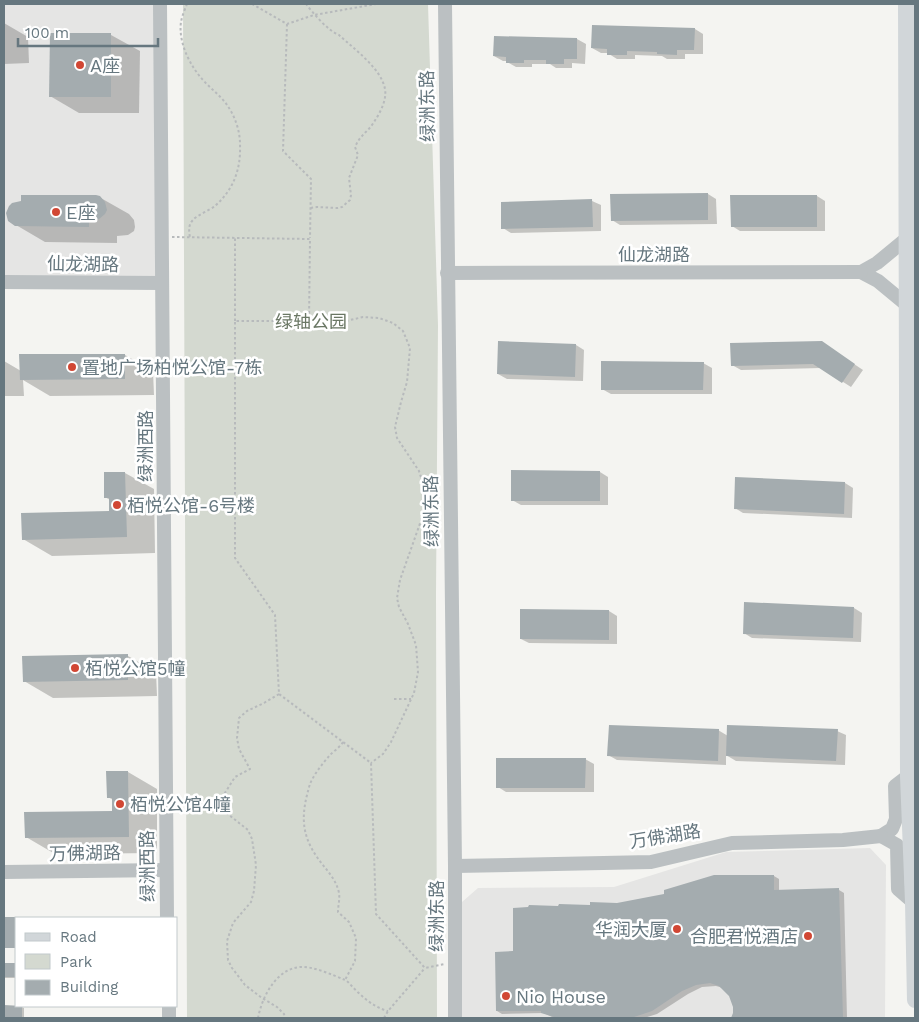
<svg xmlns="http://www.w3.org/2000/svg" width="919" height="1022" font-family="'Work Sans','Noto Sans SC',sans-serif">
	<rect width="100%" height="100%" fill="#f4f4f1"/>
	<g fill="#e5e5e4">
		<path d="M4 4H160L162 283 4 282Z"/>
		<path d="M870 848 886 865 885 1018H462V902L478 888 614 887 726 852Z"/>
	</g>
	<path fill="#d4d9d0" d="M183 4H428L438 325 436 594 437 1018H187Z"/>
	<g fill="#0003">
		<path d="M4 23 28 37 29 63 4 64Z"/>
		<path d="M695 29 703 34V54H685V59H667L662 56 635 55V59H617L609 54V53H601L592 48Z"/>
		<path d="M51 34 111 35 140 51 139 113H79L50 96Z"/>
		<path d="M495 37 577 39 586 44 585 64 572 63V68H556L550 64H532V67H516L507 62V61H503L494 56Z"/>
		<path d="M708 194 716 199 717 224 620 225 612 220Z"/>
		<path d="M817 196 825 201V231H740L732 226Z"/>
		<path d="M99 197 129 214 134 220 135 227 134 231 128 235 117 236V243L45 242 16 225Z"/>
		<path d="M592 201 601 205V231L511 233 503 228Z"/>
		<path d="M576 345 584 350 583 381 507 379 498 374Z"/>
		<path d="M830 348 863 370 851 387 821 368 741 370 732 365Z"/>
		<path d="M125 355 153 371 154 395 50 396 23 380 24 396H4V361L21 371Z"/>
		<path d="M703 363 712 368V394H611L602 389Z"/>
		<path d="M600 472 608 477V505H521L512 500Z"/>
		<path d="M105 473H125L154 489 155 553 52 556 23 539 110 512V500L105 497Z"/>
		<path d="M845 483 853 488 852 518 743 513 735 508Z"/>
		<path d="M854 608 862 613 861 642 752 638 744 633Z"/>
		<path d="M609 611 617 616V644L529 643 521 639Z"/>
		<path d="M128 656 156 672 157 696 53 698 24 681Z"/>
		<path d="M718 730 728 736 837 731 846 735 845 765 736 761 726 755V765L617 760 608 755Z"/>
		<path d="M585 759 594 764V792H506L498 787Z"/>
		<path d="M128 772 157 789V853L55 854 26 837 113 812V800L108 797Z"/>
		<path d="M774 876 779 879V891L839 890 844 893 847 1018H732L734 1014 735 1007 731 996 723 988 716 986 702 987 688 994 657 1014 644 1018H554L544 1013 502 1014 497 1011 515 953 591 906 617 904Z"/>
		<rect x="4" y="919" width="12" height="29"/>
		<rect x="4" y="964" width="12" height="14"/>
		<path d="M4 1007H22L24 1008V1018H4Z"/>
	</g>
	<g fill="#a4acaf">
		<path d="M592 25 695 28 694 50H677V55L657 54V52L627 51V55H607V49L591 48Z"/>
		<path d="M50 33H111V97H49Z"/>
		<path d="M494 36 577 38V59H564V64H546V60H524V63H506V57L493 56Z"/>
		<path d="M708 193V220L611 221 610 194Z"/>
		<path d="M21 195H96L100 196 105 202 107 210 105 214 99 219 89 220V227L15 226 8 221 6 213 9 206 12 203 21 201Z"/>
		<path d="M730 195H817V227H731Z"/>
		<path d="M592 199 593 227 501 229V202Z"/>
		<path d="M498 341 576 344 575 377 497 374Z"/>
		<path d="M822 341 855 364 842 383 813 364 731 366 730 343Z"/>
		<path d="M19 354H125V379L20 380Z"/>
		<path d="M601 361 704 362 703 390H601Z"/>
		<path d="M511 470 600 471V501H511Z"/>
		<path d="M104 472H125L127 537 22 540 21 513 109 511V498H104Z"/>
		<path d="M735 477 845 482 844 514 734 509Z"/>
		<path d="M744 602 854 607 853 638 743 634Z"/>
		<path d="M520 609 609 610V640L520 639Z"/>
		<path d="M128 654V680L23 682 22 656Z"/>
		<path d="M609 725 719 729 718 761 607 756Z"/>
		<path d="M727 725 838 729 836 761 726 756Z"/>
		<path d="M496 758H586L585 788H496Z"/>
		<path d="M106 771H128L129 837 25 838 24 812 112 811V798H107Z"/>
		<path d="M714 875H774V890L839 888 843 1018H731L733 1013V1007L729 996 719 986 710 983 696 985 682 991 652 1011 631 1018H553L554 1017 541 1013V1011H496L495 952 513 951V908L528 907 529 905 558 906 559 904 590 905V902L617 903 664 894V890Z"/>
		<rect x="4" y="917" width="12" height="31"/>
		<rect x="4" y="963" width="12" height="14"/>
		<path d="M4 1005 22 1006V1018H4Z"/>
	</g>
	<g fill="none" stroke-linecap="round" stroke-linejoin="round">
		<g stroke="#b7babc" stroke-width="2" stroke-dasharray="2.5 2.5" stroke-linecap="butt">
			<path d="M187 4C185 9 182 16 181 22 178 42 190 66 203 80 211 89 221 96 227 105 235 116 240 131 240 144 241 169 234 189 215 206 210 210 197 215 193 220 188 225 189 231 190 238"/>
			<path d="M252 4 287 24 314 15 376 4"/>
			<path d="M306 4C313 13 328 31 339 35 354 49 381 68 385 89 387 100 380 113 374 122 368 132 360 135 355 147L358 155 349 178 351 195 350 200 342 207 338 208 317 207 310 208"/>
			<path d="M287 24 283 151 311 179 310 238"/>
			<path d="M172 237 310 239 309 321H235V558L275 615 279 694 371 763 376 914 425 968 445 964"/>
			<path d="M235 321V238"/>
			<path d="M310 321 321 328H334L346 321 363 317 379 318 393 323 403 331 410 348 407 382 401 402 395 427 397 438 419 471 425 490 423 515 400 580 397 598 399 607 408 624 416 645 418 672 414 693 391 742 383 754 371 763"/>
			<path d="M279 694 264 703 247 711 239 718 237 738 239 749 250 769 235 777 223 796 220 804 224 811 248 830 252 839 256 865 254 891 251 902 233 923 227 941 228 960 232 968 245 985 262 998 277 1007 284 1014 285 1018"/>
			<path d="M394 699H411"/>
			<path d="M343 742C340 747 334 751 330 755 323 763 314 774 310 784 309 787 308 791 307 795 301 819 303 837 317 857 325 869 336 878 339 893 340 899 338 906 338 912L349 922 356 938 355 961 345 980"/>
			<path d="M258 1018C262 997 276 969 300 967 313 966 333 975 345 980L348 982C359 994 372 1007 388 1011"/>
			<path d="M384 1018 388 1011 425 968"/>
		</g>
		<g stroke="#bbc0c2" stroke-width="14">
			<path d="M160 4 167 918"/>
			<path d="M445 4 455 866V1018"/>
			<path d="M905 240 877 263 861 272 878 281 907 305"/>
			<path d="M447 273 861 272"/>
			<path d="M4 282 162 283"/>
			<path d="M908 776 895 786 896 819 892 829 881 836 897 845 898 889 913 902"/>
			<path d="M455 866 651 862 732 843 843 840 881 836"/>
			<path d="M4 872 166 870"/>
			<path d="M169 1006V1018"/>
		</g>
		<path stroke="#d1d6d9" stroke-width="16" d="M906 4 908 776 913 902 915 1000"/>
	</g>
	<g fill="#d14734" stroke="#fff" stroke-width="2">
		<circle cx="80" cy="65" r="5"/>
		<circle cx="56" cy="212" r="5"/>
		<circle cx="72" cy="367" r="5"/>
		<circle cx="117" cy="505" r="5"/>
		<circle cx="75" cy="668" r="5"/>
		<circle cx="120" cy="804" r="5"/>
		<circle cx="677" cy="929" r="5"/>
		<circle cx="808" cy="936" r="5"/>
		<circle cx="506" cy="996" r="5"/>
	</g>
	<g text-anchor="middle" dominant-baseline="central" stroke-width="5" stroke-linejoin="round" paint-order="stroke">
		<g font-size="18" fill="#66777f" stroke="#fff" text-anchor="start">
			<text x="90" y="65">A座</text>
			<text x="66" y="212">E座</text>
			<text x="82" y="367">置地广场柏悦公馆-7栋</text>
			<text x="127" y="505">栢悦公馆-6号楼</text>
			<text x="85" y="668">栢悦公馆5幢</text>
			<text x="130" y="804">栢悦公馆4幢</text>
			<text x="667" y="929" text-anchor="end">华润大厦</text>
			<text x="798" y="936" text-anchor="end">合肥君悦酒店</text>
			<text x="516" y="996">Nio House</text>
		</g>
		<g font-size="18" fill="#66777f" stroke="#fff">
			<text transform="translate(427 106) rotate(-91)">绿洲东路</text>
			<text x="654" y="254">仙龙湖路</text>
			<text transform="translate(83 264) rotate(1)">仙龙湖路</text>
			<text transform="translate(145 446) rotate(-90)">绿洲西路</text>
			<text transform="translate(431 511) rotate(-91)">绿洲东路</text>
			<text transform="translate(665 836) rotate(-9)">万佛湖路</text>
			<text transform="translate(85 853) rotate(-1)">万佛湖路</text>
			<text transform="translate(147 866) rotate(-91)">绿洲西路</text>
			<text transform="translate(436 916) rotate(-90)">绿洲东路</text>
		</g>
		<g font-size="18" fill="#6a7764" stroke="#fff">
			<text x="311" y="321">绿轴公园</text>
		</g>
	</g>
	<rect width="919" height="1022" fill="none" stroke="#66777f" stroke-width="10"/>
	<rect x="15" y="917" width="162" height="90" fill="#ffffff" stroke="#c2c9cc"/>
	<rect x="25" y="933" width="25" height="8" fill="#d1d6d9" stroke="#c2c9cc"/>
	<text x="60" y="942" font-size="15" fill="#66777f">Road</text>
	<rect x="25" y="954" width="25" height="15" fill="#d4d9d0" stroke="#c2c9cc"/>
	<text x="60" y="967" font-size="15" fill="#66777f">Park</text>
	<rect x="25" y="980" width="25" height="15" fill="#a4acaf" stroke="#c2c9cc"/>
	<text x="60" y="992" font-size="15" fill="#66777f">Building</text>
	<path d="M18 38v8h140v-8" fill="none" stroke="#66777f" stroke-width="2.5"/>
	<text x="25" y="38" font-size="15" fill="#66777f" stroke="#ffffff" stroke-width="4" paint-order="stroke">100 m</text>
</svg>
